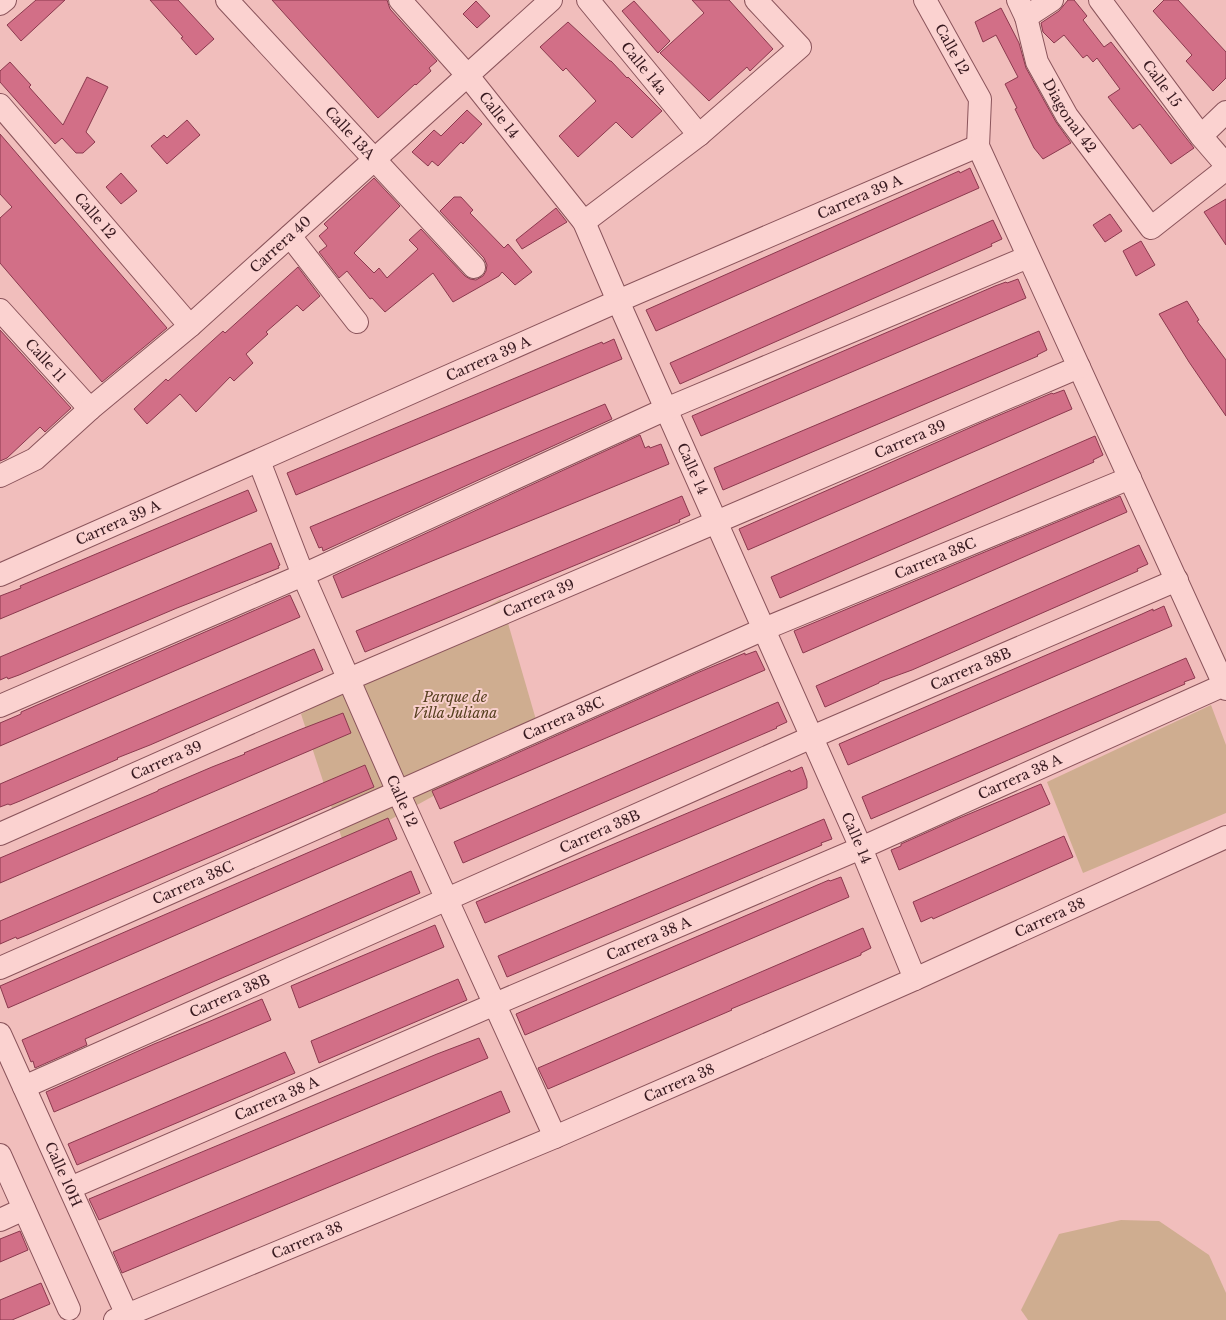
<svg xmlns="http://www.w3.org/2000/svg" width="1226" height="1320" font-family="'Libre Baskerville',serif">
	<rect width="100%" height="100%" fill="#f1bebc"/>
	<g fill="#cfad90">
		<path d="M501 599 541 737 344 845 301 714Z"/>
		<path d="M1211 705 1226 745V813L1083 873 1047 782Z"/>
		<path d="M1121 1220 1159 1221 1209 1255 1226 1293V1320H1028L1021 1310 1059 1234Z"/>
	</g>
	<g fill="#d26f87" stroke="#8b394e">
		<path d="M36 0H65L21 41 7 25Z"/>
		<path d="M150 0H178L214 39 196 55 181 38 183 37Z"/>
		<path d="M272 0H387L390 9 437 61 429 68 431 71 416 85 415 84 378 118Z"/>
		<path d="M692 0H729L773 49 750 71 747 67 709 101 660 53 704 13Z"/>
		<path d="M1068 0H1074L1087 16 1083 20 1104 47 1111 42 1194 148 1171 164 1140 124 1133 129 1108 97 1120 89 1097 58 1093 62 1087 55 1083 58 1064 35 1054 43 1043 32 1041 23 1059 11Z"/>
		<path d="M1164 0H1178L1226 52V78L1213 91 1186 61 1192 55 1153 11Z"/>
		<path d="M476 1 490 16 477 28 463 14Z"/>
		<path d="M634 1 670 41 658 53 622 11Z"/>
		<path d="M1001 8 1019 43 1026 68 1056 122 1071 143 1043 159 1034 148 1015 109 1017 108 1005 84 1018 77 996 35 983 42 975 22Z"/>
		<path d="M568 22 610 61H611L627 78 628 77 662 111 632 138 616 122 578 157 559 136 596 101 566 68 563 71 540 47Z"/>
		<path d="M10 62 31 85 29 87 63 125 87 77 108 87 86 132 95 142 83 153H76L62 138 55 144 0 82V71Z"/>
		<path d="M467 110 482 124 463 144 461 142 438 166 432 161 428 166 412 152 434 130 441 136Z"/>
		<path d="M187 120 200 135 167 164 151 146 164 135 167 138Z"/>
		<path d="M0 134 167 328 102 382 0 263V218L12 207 0 194Z"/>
		<path d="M970 168 979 188 656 331 646 310 959 171 960 173Z"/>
		<path d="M121 173 137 191 121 204 106 187Z"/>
		<path d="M374 178 400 206 354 253 374 273 379 268 387 278 418 249 409 240 421 229 465 276 470 279 476 280 483 276 486 271 487 265 484 258 440 211 454 197H461L473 210 470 213 504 248 508 244 532 272 515 285 502 272 499 276 453 302 433 273 385 312 372 298 370 299 347 271 339 278 319 252 327 246 319 236 328 228 324 224Z"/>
		<path d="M1226 199V245L1204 212Z"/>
		<path d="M556 208 567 222 522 249 516 240Z"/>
		<path d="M1110 214 1122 231 1105 242 1093 225Z"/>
		<path d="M993 220 1002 239 991 244 992 246 680 384 670 363Z"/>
		<path d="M1141 241 1155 265 1136 276 1123 251Z"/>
		<path d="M298 267 320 296 303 311 297 305 266 332 268 334 246 354 253 363 234 381 230 377 196 412 180 394 147 424 134 409 166 379 168 381 223 331 225 333Z"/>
		<path d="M1018 279 1026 298 701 436 692 416 995 286 1006 282 1007 283Z"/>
		<path d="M1187 301 1199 320 1197 321 1226 360V416L1189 362 1159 314Z"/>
		<path d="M0 330 71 408 45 432 40 427 7 458 0 461Z"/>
		<path d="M1039 331 1047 350 1037 355 1038 356 723 490 714 468Z"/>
		<path d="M614 339 622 359 296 495 287 473 580 351 602 342 603 344Z"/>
		<path d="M1064 390 1072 409 748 550 739 529 983 422 1052 393 1053 394Z"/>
		<path d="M605 404 612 419 323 551 322 547 319 548 310 527Z"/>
		<path d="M640 435 645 448 649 446 650 448 661 444 669 464 342 598 333 576Z"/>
		<path d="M1095 436 1103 455 1093 460 1094 462 780 598 771 577Z"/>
		<path d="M248 490 257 511 0 619V596L21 588 20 586Z"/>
		<path d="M682 496 690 515 679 520 680 522 365 652 356 631Z"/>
		<path d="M1120 496 1127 512 803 653 794 631Z"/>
		<path d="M271 543 280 565 278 566 279 568 177 608 19 675 8 679 7 677 0 680V657Z"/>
		<path d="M1139 545 1148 564 1137 569 1138 571 912 670 879 682V683L825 707 816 686Z"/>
		<path d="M290 595 300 617 0 746V723L21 714V712Z"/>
		<path d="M1164 606 1172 626 848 765 839 744 1142 614 1153 609V611Z"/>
		<path d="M314 649 323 670 150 745 117 758 118 759 20 801 10 805 8 804 0 807V784Z"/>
		<path d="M756 651 765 670 440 809 432 791 697 673 745 653V655Z"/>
		<path d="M1186 658 1195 678 1184 682 1185 684 871 819 862 797Z"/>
		<path d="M778 702 787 722 776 727 777 728 463 863 454 842Z"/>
		<path d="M343 713 351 733 0 883V858L158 791V790L212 767 245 754 244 753 299 730Z"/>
		<path d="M365 765 374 787 27 935 17 939 16 937 0 944V921Z"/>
		<path d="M802 767 807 781V788L485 923 476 902 790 770 791 772Z"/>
		<path d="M1041 784 1050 804 899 870 891 850 901 846V844L957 819Z"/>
		<path d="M388 818 397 839 8 1008 0 986Z"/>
		<path d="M824 819 832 839 821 843 822 845 507 977 498 956Z"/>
		<path d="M1064 836 1073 857 933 919 932 917 921 922 913 902Z"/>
		<path d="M411 871 420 893 215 981 85 1039 87 1045 35 1068 33 1061 31 1062 22 1040Z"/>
		<path d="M841 877 849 897 525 1035 516 1014 808 889 829 880 830 881Z"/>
		<path d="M435 925 444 947 299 1008 291 986Z"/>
		<path d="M863 928 871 948 861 953V955L731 1009 732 1010 548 1089 538 1068Z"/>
		<path d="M458 979 467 1000 319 1063 311 1041Z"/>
		<path d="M262 999 271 1020 54 1112 46 1092 154 1044 208 1022Z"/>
		<path d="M479 1038 488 1058 99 1220 89 1199 437 1054Z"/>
		<path d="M285 1052 295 1073 77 1165 68 1144Z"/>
		<path d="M501 1091 510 1112 336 1184 122 1273 113 1252Z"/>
		<path d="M20 1231 28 1250 0 1262V1239Z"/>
		<path d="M41 1283 50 1304 12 1320H0V1300Z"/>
	</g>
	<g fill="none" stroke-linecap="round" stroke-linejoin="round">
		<g stroke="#8a545b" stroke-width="24">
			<g id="minor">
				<path id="s1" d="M227 0 474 267"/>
				<path id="s2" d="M400 0 468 76 584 222 618 301 861 848 915 979"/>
				<path id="s3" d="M588 0 699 135"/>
				<path id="s4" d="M925 0 980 99 978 146 1226 689"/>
				<path id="s5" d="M1018 0 1026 17 1037 62 1067 116 1151 228 1226 169"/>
				<path id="s6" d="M1100 0 1201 136 1226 165"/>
				<path d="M0 4 5 0"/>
				<path d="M1026 17 1052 0"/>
				<path id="s7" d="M0 105 190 326"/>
				<path d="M1201 136 1226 112"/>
				<path d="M584 222 699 135 800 47 756 0"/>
				<path d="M290 236 357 322"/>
				<path id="s8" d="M0 310 90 409"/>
				<path id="s9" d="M259 461 303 575 398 792 555 1137"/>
				<path id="s10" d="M0 476 35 459 90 409 190 326 551 0"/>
				<path id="s11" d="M0 575 618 301 978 146"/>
				<path d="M0 706 303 575 666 409 1028 257"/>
				<path id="s12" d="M0 834 349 679 1079 367"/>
				<path id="s13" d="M0 968 398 792 764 629 1130 478"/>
				<path id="s14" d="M0 1034 127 1315"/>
				<path id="s15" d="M24 1087 812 737 1177 580"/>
				<path d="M0 1155 69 1309"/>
				<path id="s16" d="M70 1188 495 1004 861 848 1224 685"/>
				<path d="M0 1220 24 1209"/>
				<path id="s17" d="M115 1320 555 1137 720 1065 915 979 1226 837"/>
			</g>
		</g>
		<use href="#minor" stroke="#fbd2d0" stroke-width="22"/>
	</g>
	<g text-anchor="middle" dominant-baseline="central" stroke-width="4" stroke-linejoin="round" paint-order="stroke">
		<g font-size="14" fill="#381a20" stroke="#f8cfcc">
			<text stroke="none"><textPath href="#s4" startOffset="56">Calle 12</textPath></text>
			<text stroke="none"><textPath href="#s3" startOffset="88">Calle 14a</textPath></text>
			<text stroke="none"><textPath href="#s6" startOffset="104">Calle 15</textPath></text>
			<text stroke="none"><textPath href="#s2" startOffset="152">Calle 14</textPath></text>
			<text stroke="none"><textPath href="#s5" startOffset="128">Diagonal 42</textPath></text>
			<text stroke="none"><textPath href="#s1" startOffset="181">Calle 13A</textPath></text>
			<text stroke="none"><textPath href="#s11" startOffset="939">Carrera 39 A</textPath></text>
			<text stroke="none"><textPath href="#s7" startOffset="146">Calle 12</textPath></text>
			<text stroke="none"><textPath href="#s10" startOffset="365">Carrera 40</textPath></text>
			<text stroke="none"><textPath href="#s11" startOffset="534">Carrera 39 A</textPath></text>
			<text stroke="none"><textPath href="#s8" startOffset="68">Calle 11</textPath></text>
			<text stroke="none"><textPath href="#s12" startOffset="992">Carrera 39</textPath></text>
			<text stroke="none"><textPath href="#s2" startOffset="558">Calle 14</textPath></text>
			<text stroke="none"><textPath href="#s11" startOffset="129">Carrera 39 A</textPath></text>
			<text stroke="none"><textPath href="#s13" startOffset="1021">Carrera 38C</textPath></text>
			<text stroke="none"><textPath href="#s12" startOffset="588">Carrera 39</textPath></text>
			<text stroke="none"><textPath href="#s15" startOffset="1035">Carrera 38B</textPath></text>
			<text stroke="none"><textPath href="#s13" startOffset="616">Carrera 38C</textPath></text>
			<text stroke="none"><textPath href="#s12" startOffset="182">Carrera 39</textPath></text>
			<text stroke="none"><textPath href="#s16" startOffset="1035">Carrera 38 A</textPath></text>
			<text stroke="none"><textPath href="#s9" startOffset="369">Calle 12</textPath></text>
			<text stroke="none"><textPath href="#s15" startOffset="630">Carrera 38B</textPath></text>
			<text stroke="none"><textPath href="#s2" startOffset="962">Calle 14</textPath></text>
			<text stroke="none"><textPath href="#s13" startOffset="211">Carrera 38C</textPath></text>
			<text stroke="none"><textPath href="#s17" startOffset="1018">Carrera 38</textPath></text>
			<text stroke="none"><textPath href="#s16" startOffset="630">Carrera 38 A</textPath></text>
			<text stroke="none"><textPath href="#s15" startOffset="225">Carrera 38B</textPath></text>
			<text stroke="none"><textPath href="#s17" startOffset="612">Carrera 38</textPath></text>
			<text stroke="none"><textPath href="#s16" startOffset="225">Carrera 38 A</textPath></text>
			<text stroke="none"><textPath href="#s14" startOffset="154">Calle 10H</textPath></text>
			<text stroke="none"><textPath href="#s17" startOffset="208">Carrera 38</textPath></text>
		</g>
		<g font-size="14" font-style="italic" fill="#56401f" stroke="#f8cfcc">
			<text x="455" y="697">Parque de<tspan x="455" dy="16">Villa Juliana</tspan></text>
		</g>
	</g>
</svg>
